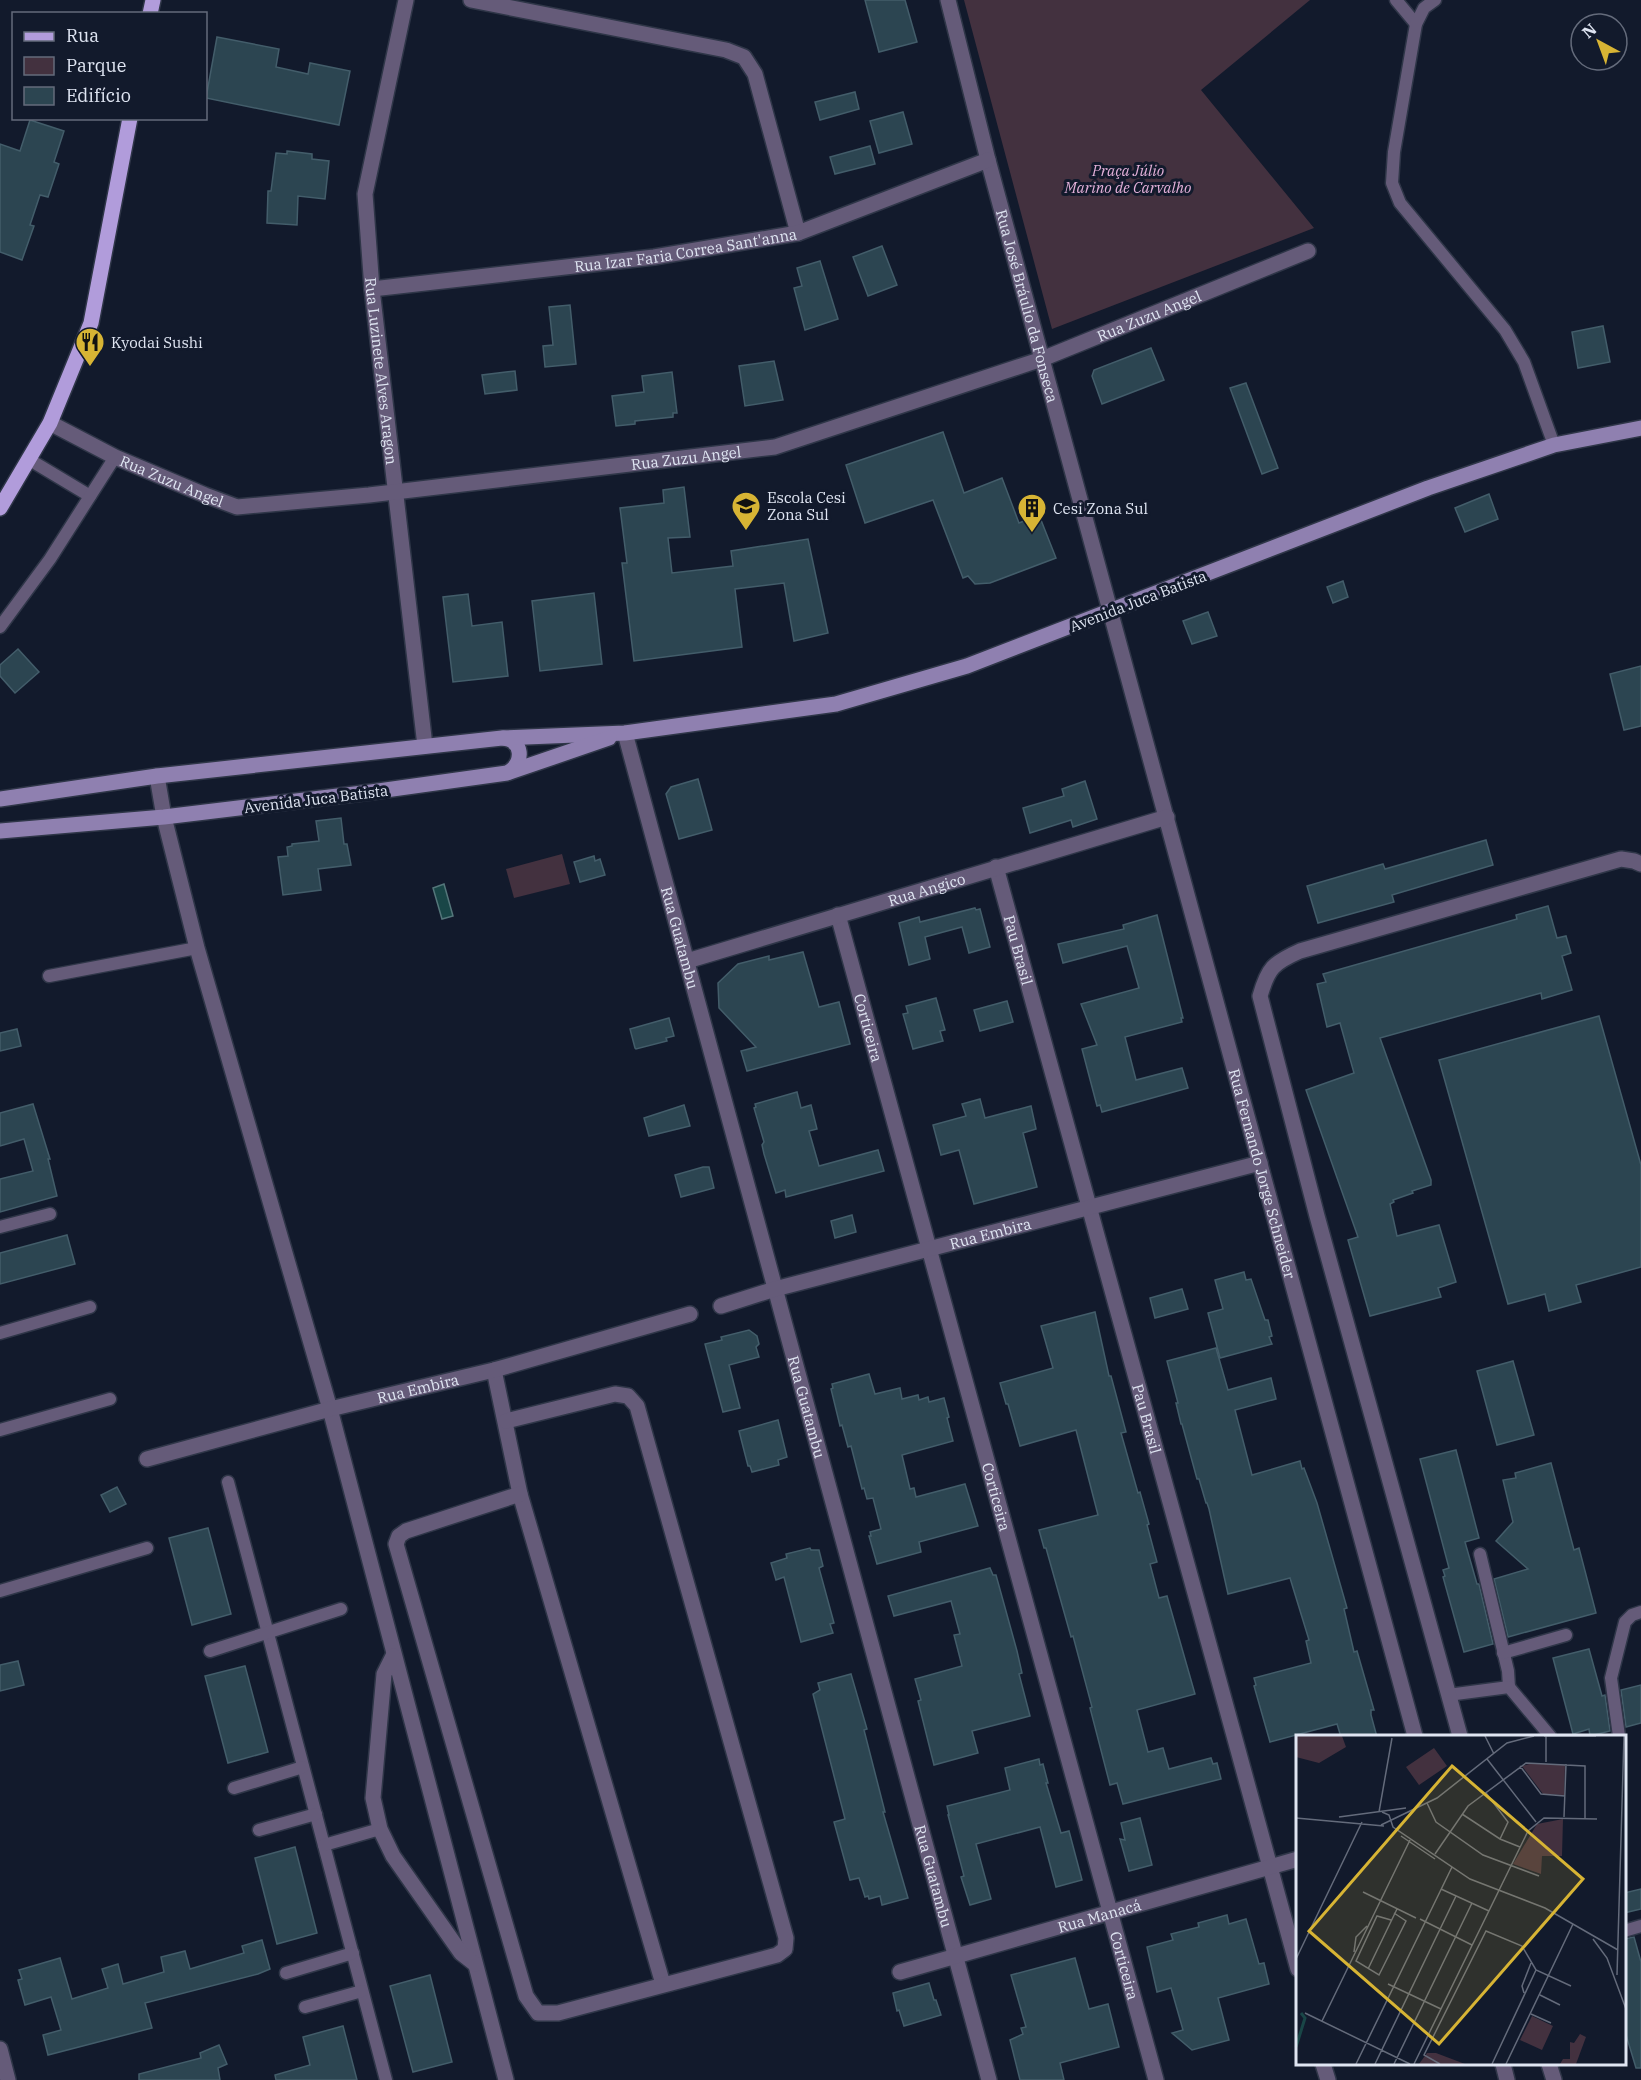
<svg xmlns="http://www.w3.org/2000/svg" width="1641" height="2080" font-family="'IBM Plex Serif',serif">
	<rect width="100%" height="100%" fill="#121a2c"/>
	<g fill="#43313f">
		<path d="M964 0H1310L1201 90 1314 228 1052 329Z"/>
		<path d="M562 854 570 884 514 898 506 869Z"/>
	</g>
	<path fill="#194647" stroke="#54767a" stroke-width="1.5" d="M444 884 453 916 442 919 433 888Z"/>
	<g fill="#2c4551" stroke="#435d6a" stroke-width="1.5">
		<path d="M865 0H905L917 42 879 52Z"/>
		<path d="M217 37 279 49 276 67 308 74 310 63 350 71 339 125 206 98Z"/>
		<path d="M855 92 859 109 820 120 815 102Z"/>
		<path d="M903 112 912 144 879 153 870 121Z"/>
		<path d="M30 120 64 131 54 162 59 164 48 197 40 195 30 225 34 226 22 260 0 252V144L20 151Z"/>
		<path d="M870 146 875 164 835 174 830 157Z"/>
		<path d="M287 151 312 154V159L329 161 325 199 298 196 297 225 267 223 268 191H271L276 153 287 154Z"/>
		<path d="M882 246 897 285 868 296 853 257Z"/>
		<path d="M820 261 838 319 805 330 794 288 802 286 797 268Z"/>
		<path d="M570 305 576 364 545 367 543 346 553 345 549 307Z"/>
		<path d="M1603 326 1610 362 1578 368 1572 332Z"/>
		<path d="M1151 348 1164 380 1102 404 1092 376 1094 370Z"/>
		<path d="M774 361 783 400 745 406 739 366Z"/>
		<path d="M515 371 517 390 485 394 482 375Z"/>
		<path d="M672 372 677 413H673V417L635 421V424L616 426 612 396 644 392 642 376Z"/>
		<path d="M1246 383 1278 468 1262 474 1230 388Z"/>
		<path d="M943 432 964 493 1002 478 1019 523 1039 515 1056 558 990 583 975 584 968 576 963 578 933 500 865 523 846 465Z"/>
		<path d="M684 487 690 537 668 538 672 573 733 566 731 551 808 539 828 633 794 641 784 583 735 589 742 647 634 661 622 563H627L620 508 664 503 663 490Z"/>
		<path d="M1489 494 1498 519 1465 532 1455 508Z"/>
		<path d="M1343 581 1348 597 1333 603 1327 587Z"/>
		<path d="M594 593 602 664 540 671 532 601Z"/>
		<path d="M468 594 472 626 502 622 508 676 453 682 443 597Z"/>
		<path d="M1208 612 1217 636 1192 644 1183 621Z"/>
		<path d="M18 649 39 672 15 693 0 676V665Z"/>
		<path d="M1641 666V726L1624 730 1610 674Z"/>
		<path d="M698 779 712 830 679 839 666 794 671 787Z"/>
		<path d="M1085 781 1097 819 1073 827 1071 820 1030 833 1023 808 1064 796 1062 789Z"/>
		<path d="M341 818 344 844H347L351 865 318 869 321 890 283 895 278 857 288 856 287 847 292 846V844L319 841 316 821Z"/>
		<path d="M1486 840 1493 865 1392 895 1394 902 1318 923 1307 886 1383 864 1385 869Z"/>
		<path d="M594 856 595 861 600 859 605 875 580 882 574 862Z"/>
		<path d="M1548 906 1557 938 1566 936 1571 953 1562 956 1572 990 1542 999 1541 993 1380 1038 1431 1180V1185L1412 1191 1413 1193 1393 1200 1394 1202 1390 1204 1397 1236 1439 1225 1456 1282 1438 1288 1441 1297 1370 1316 1348 1240 1358 1237 1306 1090 1354 1073 1340 1023 1327 1027 1317 984 1326 982 1323 974 1517 919 1516 915Z"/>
		<path d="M975 908 976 910 980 909 990 947 969 953 962 927 925 937 930 959 909 965 899 923 919 917 920 922Z"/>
		<path d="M1157 915 1183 1018H1181L1182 1022 1125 1037 1136 1080 1182 1068 1188 1088 1102 1112 1100 1105 1097 1106 1082 1049 1097 1045 1081 1004 1139 988 1127 946 1063 963 1058 944 1124 929 1123 925Z"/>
		<path d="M803 952 819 1007 839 1002 850 1044 747 1071 741 1051 756 1047 719 1008 718 983 738 964 769 956V960Z"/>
		<path d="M936 998 945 1030 940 1031 943 1041 913 1049 903 1014 908 1013 906 1006Z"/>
		<path d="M1007 1001 1013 1022 980 1031 974 1010Z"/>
		<path d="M1599 1016 1641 1165V1267L1576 1285 1581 1302 1549 1311 1545 1294 1508 1304 1439 1060Z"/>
		<path d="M669 1018 674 1036 666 1038 667 1041 636 1049 635 1048 630 1029Z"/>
		<path d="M17 1029 21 1046 0 1051V1033Z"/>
		<path d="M797 1092 801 1108 811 1105 817 1129 809 1131 819 1166 878 1150 884 1171 786 1197 785 1190 776 1193 764 1154 762 1145 764 1142 754 1108 756 1107 755 1104Z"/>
		<path d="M980 1099 985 1118 1031 1106 1036 1129 1023 1133 1037 1187 974 1204 959 1150 941 1155 933 1125 966 1116 962 1104Z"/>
		<path d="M33 1104 50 1159H48L57 1196 0 1212V1179L33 1171 24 1139 0 1146V1113Z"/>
		<path d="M684 1105 690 1126 649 1136 644 1118Z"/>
		<path d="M703 1167H709L714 1188 681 1197 675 1175Z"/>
		<path d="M852 1215 856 1232 835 1238 831 1221Z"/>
		<path d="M67 1235 75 1264 0 1284V1253Z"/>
		<path d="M1244 1272 1246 1280 1251 1279 1265 1320H1268L1272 1336 1269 1337 1272 1344 1220 1358 1208 1313 1223 1309 1215 1280Z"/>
		<path d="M1182 1289 1188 1309 1155 1318 1150 1298Z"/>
		<path d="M1095 1312 1109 1376H1111L1126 1432 1121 1433 1138 1493 1140 1492 1149 1524 1147 1525 1157 1562 1150 1564 1159 1598 1167 1596 1195 1694 1137 1710 1148 1752 1163 1748 1169 1769 1211 1758 1213 1764 1217 1763 1221 1779 1123 1804 1117 1783 1110 1785 1090 1708 1092 1707 1073 1636 1071 1637 1046 1548H1044L1039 1530 1098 1515 1076 1430 1020 1446 1008 1404H1006L1000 1383 1053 1368 1041 1326Z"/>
		<path d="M749 1330 757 1336 759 1344 756 1347 759 1357 729 1365 740 1408 723 1412 705 1344 722 1340 721 1337Z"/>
		<path d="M1216 1348 1228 1390 1271 1378 1276 1399 1235 1410 1252 1475 1300 1461 1302 1469 1304 1468 1317 1503 1347 1608 1344 1609 1354 1652 1357 1651 1374 1710H1371V1715L1377 1737H1341L1337 1724 1270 1742 1254 1686 1256 1685 1254 1678 1311 1663 1306 1641 1309 1640 1290 1578 1228 1594 1209 1509 1207 1503H1206L1199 1479H1197L1182 1424H1181L1176 1403H1178L1167 1361Z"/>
		<path d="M1513 1361 1534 1435 1497 1445 1477 1371Z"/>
		<path d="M869 1374 875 1394 900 1388 902 1399 918 1395 919 1400 928 1397 929 1402 944 1398 949 1417 947 1418 953 1441 902 1455 910 1489 914 1488 916 1497 965 1484 978 1526 919 1542 921 1552 877 1564 869 1536H871L870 1532 881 1529 873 1498 867 1499 864 1488 862 1489 851 1446 848 1447 842 1425 840 1426 831 1389 833 1388 832 1384Z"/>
		<path d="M778 1420 787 1457 778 1460 779 1465 752 1472 750 1466H748L739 1431Z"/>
		<path d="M1456 1450 1479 1538 1465 1542 1477 1584H1479L1493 1644 1464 1652 1443 1577 1445 1576 1443 1570 1449 1568 1420 1459Z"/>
		<path d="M1551 1463 1574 1550 1579 1548 1596 1613 1508 1637 1494 1579 1528 1569 1496 1541 1513 1522 1503 1480 1516 1478 1515 1473Z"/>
		<path d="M117 1487 126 1504 110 1512 101 1495Z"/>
		<path d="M208 1528 231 1614 192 1625 169 1538Z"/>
		<path d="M810 1548 811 1550H819L823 1566 819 1568 834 1623 830 1624 833 1633 801 1642 784 1577 776 1580 771 1563 787 1558 786 1554Z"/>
		<path d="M990 1568 993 1575H996L1017 1651 1022 1673 1019 1674 1030 1716 972 1731 978 1753 934 1765 918 1701 921 1700 915 1679 962 1666 954 1635 960 1634 951 1601 894 1616 888 1596Z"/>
		<path d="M1589 1649 1602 1696 1605 1695 1610 1731 1590 1736 1589 1729 1573 1734 1553 1658Z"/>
		<path d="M18 1661 24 1685 0 1691V1665Z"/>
		<path d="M245 1666 268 1752 228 1763 205 1676Z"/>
		<path d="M851 1674 867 1729 864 1730 885 1812H883L908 1898 882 1905 880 1896 869 1899 868 1896 865 1897 859 1878 850 1880 834 1822 845 1819 813 1694 820 1690 818 1683Z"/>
		<path d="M1641 1685V1723L1626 1727 1621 1690Z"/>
		<path d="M1039 1759 1040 1765 1043 1764 1048 1783H1046L1061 1833 1069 1831 1082 1880 1056 1887 1040 1827 976 1844 991 1899 970 1905 961 1877 964 1876 948 1815H949L947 1806 1010 1790 1005 1768Z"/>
		<path d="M1140 1818 1152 1865 1129 1871 1120 1839 1125 1840 1121 1823Z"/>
		<path d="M295 1847 317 1933 277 1944 255 1858Z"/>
		<path d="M1641 1889V1909L1624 1913V1893Z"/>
		<path d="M1227 1915 1229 1924 1246 1919 1259 1964 1264 1963 1269 1984 1218 1998 1229 2040 1192 2050 1172 2033 1183 2030 1171 1988 1157 1992 1147 1947 1173 1940 1171 1934 1199 1927 1198 1923Z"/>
		<path d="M1634 1937 1641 1962V2068H1636L1624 2028V1939Z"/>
		<path d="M262 1940 270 1969 258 1974 145 2003 152 2028 48 2055 43 2035 61 2030 51 1997 25 2005 18 1980 22 1979 19 1970 60 1958 72 1999 108 1988 102 1969 118 1964 123 1984 164 1972 161 1957 185 1951 190 1969 244 1953 242 1946Z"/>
		<path d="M1075 1958 1089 2009 1108 2004 1119 2047 1060 2063 1064 2080H1020L1010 2040 1023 2034 1021 2028 1026 2027 1011 1975Z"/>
		<path d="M430 1975 452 2062 413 2072 390 1986Z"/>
		<path d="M929 1983 934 2000H936L941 2015 904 2026 899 2010 897 2011 893 1993Z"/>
		<path d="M343 2026 357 2080H276L275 2075 310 2065 303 2037Z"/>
		<path d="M219 2045 227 2064 218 2068 220 2080H139V2074L201 2058 200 2053Z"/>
	</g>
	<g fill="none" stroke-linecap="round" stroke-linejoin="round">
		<g stroke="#2f3648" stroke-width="15">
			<g id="service">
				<path d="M1396 0 1416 24"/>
				<path d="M1435 0 1424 8 1416 24 1394 152 1392 183 1400 203 1505 330 1524 362 1554 445"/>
				<path d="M30 460 90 496"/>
				<path d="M0 627 50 559 115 457"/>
				<path d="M49 976 197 948"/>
				<path d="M0 1227 50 1214"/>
				<path d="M0 1333 90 1307"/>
				<path d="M0 1430 110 1399"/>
				<path d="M228 1482 386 2080"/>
				<path d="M1480 1554 1508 1671 1509 1687"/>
				<path d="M0 1591 147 1548"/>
				<path d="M210 1651 341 1609"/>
				<path d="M1503 1653 1566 1635"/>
				<path d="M1448 1695 1509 1687 1550 1736"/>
				<path d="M1619 1736 1611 1678 1625 1622 1632 1615 1641 1612"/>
				<path d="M234 1788 303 1767"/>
				<path d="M259 1830 316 1814"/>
				<path d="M324 1845 380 1829"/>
				<path d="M1624 1931 1641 1926"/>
				<path d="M286 1973 353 1953"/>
				<path d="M305 2007 362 1991"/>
			</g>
		</g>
		<g stroke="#2f3648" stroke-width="18">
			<g id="minor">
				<path id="s1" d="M406 0 365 194 372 289 425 746"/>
				<path d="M471 0 726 50 744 57 755 74 798 233"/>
				<path id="s2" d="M948 0 988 160 1415 1736"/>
				<path id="s3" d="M372 289 654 257 798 233 988 160"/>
				<path id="s4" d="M50 423 115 457 205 495 237 507 369 495 775 447 1042 359 1308 251"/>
				<path id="s5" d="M625 733 989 2080"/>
				<path d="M157 776 164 817 197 948 330 1409 506 2080"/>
				<path id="s6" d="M996 867 1298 1969"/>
				<path id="s7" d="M838 915 1156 2080"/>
				<path id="s8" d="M687 961 1167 817"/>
				<path id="s9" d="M721 1306 775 1289 1260 1163"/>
				<path d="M494 1370 520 1494 663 1984"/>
				<path d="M506 1421 615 1394 628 1396 637 1406 786 1938 785 1949 777 1955 558 2013H538L526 1996 396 1544 399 1536 406 1531 520 1494"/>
				<path id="s10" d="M147 1459 330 1409 494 1370 690 1314"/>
				<path d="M393 1656 384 1674 373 1798 380 1829 393 1856 461 1953 475 1964"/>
				<path d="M1460 1736 1317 1216 1260 996C1268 968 1273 963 1300 951L1621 859 1634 861 1641 864"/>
				<path id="s11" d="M900 1972 1298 1859"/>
				<path d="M0 2049 8 2080"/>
				<path d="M1323 2064 1328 2080"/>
				<path d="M1503 2064 1507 2080"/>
				<path d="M1549 2064 1554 2080"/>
			</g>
		</g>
		<g stroke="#2f3648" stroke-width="18">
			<g id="secondary">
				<path d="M503 738C523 740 524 762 509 772"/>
				<path d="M0 799 157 776 502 738 625 733 836 704 967 666 1428 488 1554 445 1641 428"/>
				<path d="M0 831 164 817 371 792 507 773 609 738"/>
			</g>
		</g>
		<g stroke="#2f3648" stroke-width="18">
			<g id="primary">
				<path d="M150 14 153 0"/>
				<path d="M0 508 50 423 91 323 130 118"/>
			</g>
		</g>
		<use href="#service" stroke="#655b79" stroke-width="12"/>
		<use href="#minor" stroke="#655b79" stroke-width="15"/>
		<use href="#secondary" stroke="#8f80b0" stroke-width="15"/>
		<use href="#primary" stroke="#b19cdb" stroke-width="15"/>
	</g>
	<defs>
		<g id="restaurant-pin" transform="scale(1.5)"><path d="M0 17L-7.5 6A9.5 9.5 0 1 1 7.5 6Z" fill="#d7b434" stroke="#121a2c"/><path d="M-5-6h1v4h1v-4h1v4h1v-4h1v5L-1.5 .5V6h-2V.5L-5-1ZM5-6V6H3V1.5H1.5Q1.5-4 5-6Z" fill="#111"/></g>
		<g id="school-pin" transform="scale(1.5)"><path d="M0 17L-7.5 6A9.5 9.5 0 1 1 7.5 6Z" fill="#d7b434" stroke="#121a2c"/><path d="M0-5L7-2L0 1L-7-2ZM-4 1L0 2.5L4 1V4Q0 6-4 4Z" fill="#111"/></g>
		<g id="building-pin" transform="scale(1.5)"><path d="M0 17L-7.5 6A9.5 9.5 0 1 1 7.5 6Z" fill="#d7b434" stroke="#121a2c"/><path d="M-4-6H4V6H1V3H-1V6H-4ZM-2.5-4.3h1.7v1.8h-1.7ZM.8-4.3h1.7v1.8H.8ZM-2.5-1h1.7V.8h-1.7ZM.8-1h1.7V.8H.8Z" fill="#111"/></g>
	</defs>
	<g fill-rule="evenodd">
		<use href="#restaurant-pin" x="90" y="342"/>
		<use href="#school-pin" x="746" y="506"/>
		<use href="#building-pin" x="1032" y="508"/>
	</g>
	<g text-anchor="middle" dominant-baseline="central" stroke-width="6" stroke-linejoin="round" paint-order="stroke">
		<g font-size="15" font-style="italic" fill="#e3b0d9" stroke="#121a2c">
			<text x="1128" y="170">Praça Júlio<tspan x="1128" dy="17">Marino de Carvalho</tspan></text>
		</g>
		<g font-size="15" fill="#dfe5f2" stroke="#121a2c">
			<text stroke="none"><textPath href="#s3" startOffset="316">Rua Izar Faria Correa Sant'anna</textPath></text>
			<text stroke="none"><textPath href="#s2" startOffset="316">Rua José Bráulio da Fonseca</textPath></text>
			<text stroke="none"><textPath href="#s4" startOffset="1143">Rua Zuzu Angel</textPath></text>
			<text stroke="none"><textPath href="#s1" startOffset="376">Rua Luzinete Alves Aragon</textPath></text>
			<text stroke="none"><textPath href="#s4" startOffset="657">Rua Zuzu Angel</textPath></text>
			<text stroke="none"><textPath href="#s4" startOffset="135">Rua Zuzu Angel</textPath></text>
			<text transform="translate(1138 601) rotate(-21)">Avenida Juca Batista</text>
			<text transform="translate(316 799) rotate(-7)">Avenida Juca Batista</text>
			<text stroke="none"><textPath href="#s8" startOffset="250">Rua Angico</textPath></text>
			<text stroke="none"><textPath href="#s5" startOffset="212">Rua Guatambu</textPath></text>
			<text stroke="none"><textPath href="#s6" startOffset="86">Pau Brasil</textPath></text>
			<text stroke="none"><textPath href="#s7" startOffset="117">Corticeira</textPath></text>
			<text stroke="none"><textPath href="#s2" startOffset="1215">Rua Fernando Jorge Schneider</textPath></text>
			<text stroke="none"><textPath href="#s9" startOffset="279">Rua Embira</textPath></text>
			<text stroke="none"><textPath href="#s10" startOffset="280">Rua Embira</textPath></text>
			<text stroke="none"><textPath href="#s5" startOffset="698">Rua Guatambu</textPath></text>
			<text stroke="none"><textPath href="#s6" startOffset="572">Pau Brasil</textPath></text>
			<text stroke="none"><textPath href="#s7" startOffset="603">Corticeira</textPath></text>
			<text stroke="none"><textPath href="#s5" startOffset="1184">Rua Guatambu</textPath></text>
			<text stroke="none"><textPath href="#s11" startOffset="207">Rua Manacá</textPath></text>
			<text stroke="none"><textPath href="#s7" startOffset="1089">Corticeira</textPath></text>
		</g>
		<g font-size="15" fill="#dfe5f2" stroke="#121a2c" text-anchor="start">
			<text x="111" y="342">Kyodai Sushi</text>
			<text x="767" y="497">Escola Cesi<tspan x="767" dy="17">Zona Sul</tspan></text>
			<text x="1053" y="508">Cesi Zona Sul</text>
		</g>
	</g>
	<g transform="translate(1296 1735)">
		<rect width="330" height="330" fill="#121a2c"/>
		<path d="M0 1H46L50 12 23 28 0 22ZM138 13 151 31 123 50 110 32ZM237 28 269 30 268 60 247 59 226 31ZM267 84 266 121H246L245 139 217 129 241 89ZM236 281 257 291 246 315 224 305ZM284 299 290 302 280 329H264L267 324H274V307L278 308ZM131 318H140L169 329H123Z" fill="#43313f"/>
		<path fill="none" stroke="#194647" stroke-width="3" d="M0 312 9 283 5 278"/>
		<path fill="none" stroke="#646b7b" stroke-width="1.5" d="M189 1 198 19M248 1H300M191 24 240 87M250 27V1M224 31 245 59 269 61M190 58 212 87 204 104M131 68 140 87 187 120 243 141M83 77 96 3M86 77 93 80 97 92 174 144 249 173 322 215M166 79 204 104 224 112M43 82 110 73M268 82 270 29M0 83 88 91M85 90 141 63 211 8 238 1M105 101 139 124M139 119 172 71 230 28 289 31V83M145 154 193 176M67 157 120 183M124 184 176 210M95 185 81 181 60 226 83 240 110 186 98 178M297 204 311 223 330 274M58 217 60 202 71 191M0 224 66 87M72 234 101 174M321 240 328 1M92 249 145 274M228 258 226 251 235 228M244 260 264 270M9 278 114 329M235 279 255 288M26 286 114 105M60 329 156 132M79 329 160 161M98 329 176 168M118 329 232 96 248 83 301 84M144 329 128 320 190 196 226 211 240 235 275 251M196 329 240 235M210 329 277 189"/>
		<path fill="#d7b434" fill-opacity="0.15" stroke="#d7b434" stroke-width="3" d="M156 31 287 144 143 309 13 196Z"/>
		<rect width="330" height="330" fill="none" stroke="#dfe5f2" stroke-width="3"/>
	</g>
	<rect x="12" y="12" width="195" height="108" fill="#121a2c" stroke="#646b7b" stroke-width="1.5"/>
	<rect x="24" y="32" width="30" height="9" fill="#b19cdb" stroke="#646b7b" stroke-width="1.5"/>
	<text x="66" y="42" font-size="18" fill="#dfe5f2">Rua</text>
	<rect x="24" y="57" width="30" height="18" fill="#43313f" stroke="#646b7b" stroke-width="1.5"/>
	<text x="66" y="72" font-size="18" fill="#dfe5f2">Parque</text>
	<rect x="24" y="87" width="30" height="18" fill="#2c4551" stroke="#646b7b" stroke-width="1.5"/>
	<text x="66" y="102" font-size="18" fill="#dfe5f2">Edifício</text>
	<g transform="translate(1599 42) rotate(319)"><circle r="28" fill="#121a2c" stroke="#646b7b" stroke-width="1.5"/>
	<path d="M0-4.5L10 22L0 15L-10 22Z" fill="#d7b434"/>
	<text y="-9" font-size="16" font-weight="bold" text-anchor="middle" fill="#dfe5f2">N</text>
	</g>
</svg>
